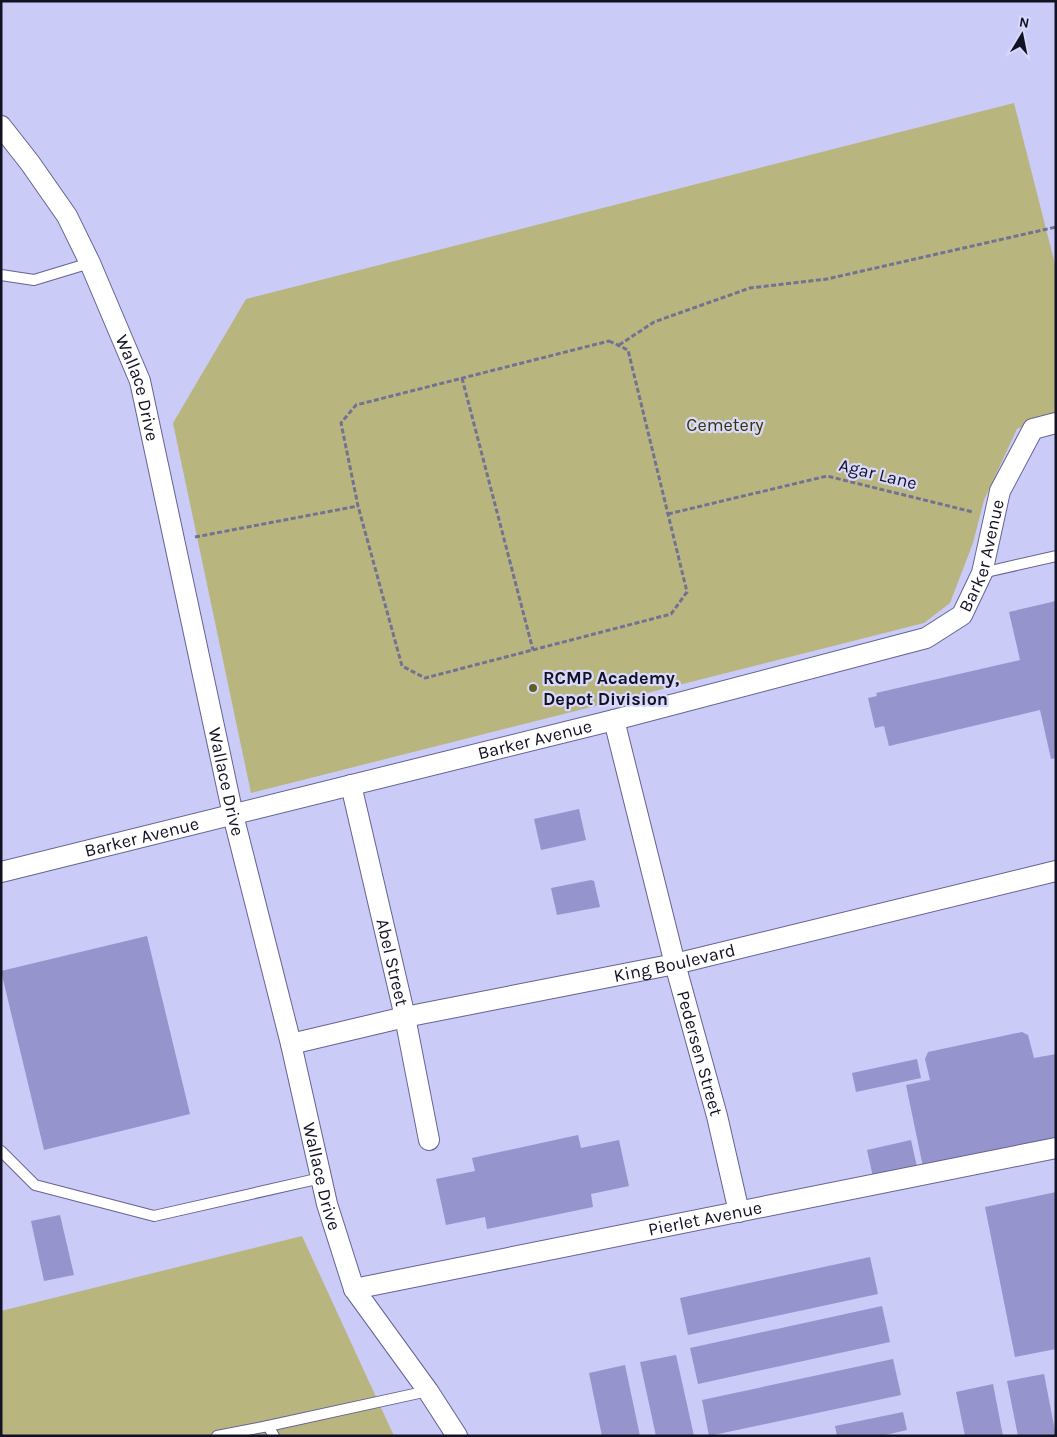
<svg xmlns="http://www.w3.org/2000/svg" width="1057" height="1437" font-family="Karla,sans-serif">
	<rect width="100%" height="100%" fill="#cacbf7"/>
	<g fill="#b9b57f">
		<path d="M1014 103 1056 268V413L1017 429 984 500 973 543 950 603 924 623 251 793 173 423 246 299Z"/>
		<path d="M302 1236 394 1436H1V1311Z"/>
	</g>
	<g fill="#9594cd">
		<path d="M1056 601V758L1051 759 1040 710 889 746 884 726 875 728 868 698 877 696 876 693 1020 660 1009 612Z"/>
		<path d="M579 809 586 840 541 850 534 819Z"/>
		<path d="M591 880 594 881 600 907 557 915 551 888Z"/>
		<path d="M147 936 190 1114 44 1150 1 971Z"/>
		<path d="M1022 1032 1028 1035 1034 1058 1056 1054V1138L923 1167 906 1085 930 1080 925 1059 928 1052Z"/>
		<path d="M917 1059 921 1078 856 1092 852 1073Z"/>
		<path d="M578 1135 581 1148 619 1140 629 1186 591 1194 593 1207 487 1229 485 1217 446 1225 436 1179 475 1171 472 1158Z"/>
		<path d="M911 1140 917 1167 873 1177 867 1150Z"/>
		<path d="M1056 1192V1349L1015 1357 985 1207Z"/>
		<path d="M60 1215 74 1275 44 1281 31 1221Z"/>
		<path d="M870 1257 878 1294 688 1335 680 1298Z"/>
		<path d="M882 1306 890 1342 698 1384 690 1348Z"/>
		<path d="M676 1355 694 1436H656L640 1362Z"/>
		<path d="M893 1359 901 1395 709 1436 702 1400Z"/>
		<path d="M625 1365 640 1436H602L589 1373Z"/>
		<path d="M1044 1374 1056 1436H1018L1007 1381Z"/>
		<path d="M993 1384 1003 1436H965L956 1392Z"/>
		<path d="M903 1412 907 1430 881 1436H837L835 1426Z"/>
	</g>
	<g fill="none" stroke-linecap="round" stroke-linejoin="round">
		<g stroke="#646394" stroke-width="12">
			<g id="lane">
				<path d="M1 275 34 280 90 263"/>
				<path d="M982 573 1056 556"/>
				<path d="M1 1151 35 1185 154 1216 321 1178"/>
				<path d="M268 1426 274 1436"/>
				<path d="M217 1436 268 1426 428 1391"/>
			</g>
		</g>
		<g stroke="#646394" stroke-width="22">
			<g id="street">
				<path id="s1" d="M1 126 30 163 67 216 90 263 140 381 233 815 291 1044 327 1204 354 1289 428 1391 457 1436"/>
				<path id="s2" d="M614 720 675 964 717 1116 739 1212"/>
				<path id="s3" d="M351 785 405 1017 429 1140"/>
				<path id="s4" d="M1 872 614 720 926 638 962 615 982 573 1000 491 1033 429 1056 423"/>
				<path id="s5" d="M291 1044 405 1017 675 964 1056 871"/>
				<path id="s6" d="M354 1289 1056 1148"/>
			</g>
		</g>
		<g stroke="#727292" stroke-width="3" stroke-dasharray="5 2.5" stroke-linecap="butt">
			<path d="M609 341 628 350 687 592 671 614 425 678 402 666 358 506 341 423 356 405Z"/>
			<path d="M619 345 654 322 750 288 827 279 1056 227"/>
			<path d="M462 378 533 650"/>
			<path d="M668 514 827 476 973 512"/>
			<path d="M195 537 358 506"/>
		</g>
		<use href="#lane" stroke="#fff" stroke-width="10"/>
		<use href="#street" stroke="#fff" stroke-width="20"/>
	</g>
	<circle fill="#625e2b" stroke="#d8d9fb" stroke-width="2" cx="533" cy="688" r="5"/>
	<g text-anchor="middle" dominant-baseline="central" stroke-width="4.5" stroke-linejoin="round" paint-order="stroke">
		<g font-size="18" fill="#131225" stroke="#d8d9fb">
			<text stroke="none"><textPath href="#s1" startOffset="298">Wallace Drive</textPath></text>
			<text transform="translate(878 474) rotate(14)">Agar Lane</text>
			<text stroke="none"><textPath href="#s4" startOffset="1060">Barker Avenue</textPath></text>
			<text stroke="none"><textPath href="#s4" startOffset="550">Barker Avenue</textPath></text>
			<text stroke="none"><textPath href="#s1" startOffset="702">Wallace Drive</textPath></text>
			<text stroke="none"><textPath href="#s4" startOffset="145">Barker Avenue</textPath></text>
			<text stroke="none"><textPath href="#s3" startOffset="182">Abel Street</textPath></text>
			<text stroke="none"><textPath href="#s5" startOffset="392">King Boulevard</textPath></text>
			<text stroke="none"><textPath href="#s2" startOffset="344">Pedersen Street</textPath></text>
			<text stroke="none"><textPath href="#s1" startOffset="1108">Wallace Drive</textPath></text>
			<text stroke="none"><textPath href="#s6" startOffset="358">Pierlet Avenue</textPath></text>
		</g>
		<g font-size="18" fill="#393400" stroke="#d8d9fb">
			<text x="725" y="425">Cemetery</text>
		</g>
		<g font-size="18" font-weight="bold" fill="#131225" stroke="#d8d9fb" text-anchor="start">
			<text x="543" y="678">RCMP Academy,<tspan x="543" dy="21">Depot Division</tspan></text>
		</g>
	</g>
	<rect width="1057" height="1437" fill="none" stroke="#131225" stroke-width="5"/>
	<g transform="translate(1022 35) rotate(10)" stroke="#d8d9fb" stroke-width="4" paint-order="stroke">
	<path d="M0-4L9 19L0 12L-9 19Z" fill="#131225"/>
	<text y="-8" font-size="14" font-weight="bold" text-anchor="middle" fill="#131225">N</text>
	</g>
</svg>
